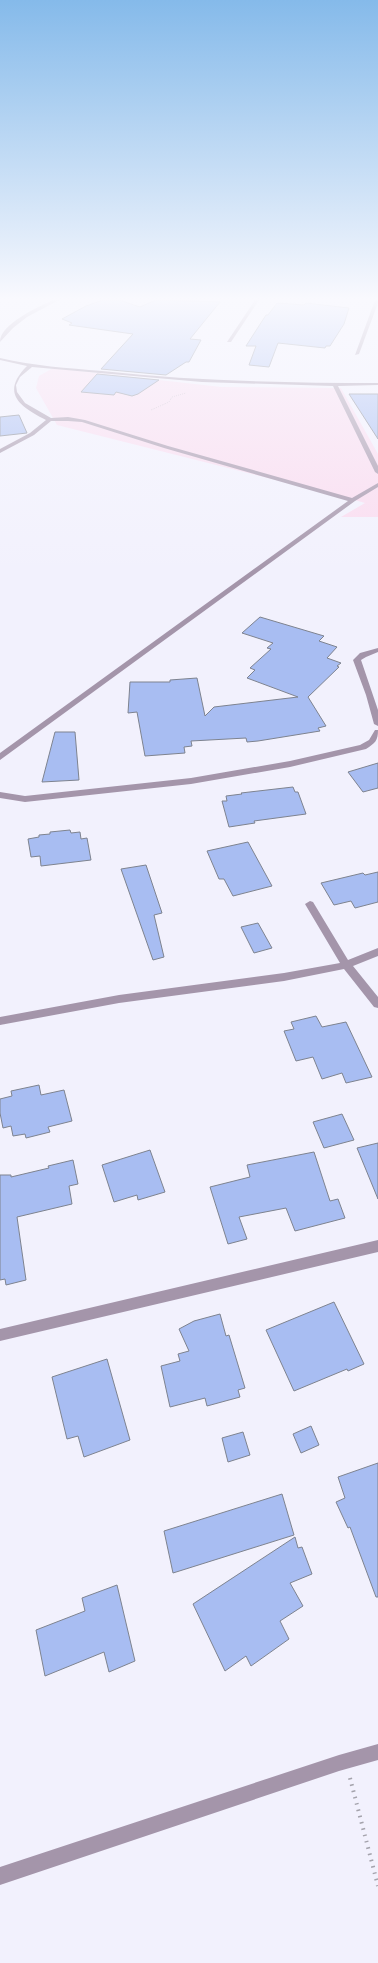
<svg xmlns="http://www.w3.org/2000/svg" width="378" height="1963" font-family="'Space Grotesk',sans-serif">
	<rect width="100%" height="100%" fill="#f2f1fd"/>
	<path fill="#fadbef" d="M53 368 221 387 341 388 378 454V517H341L365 503 355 500 57 425 36 388 39 376Z"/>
	<g fill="#a8bdf2" stroke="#7e838f">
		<path d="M103 300H119L140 307 156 300 220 302 190 339 201 340 189 362H186L166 375 101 369 133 334 69 325 72 323 62 319 86 306Z"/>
		<path d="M277 303 304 305 306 303 349 308 344 324 330 346H326L325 348 278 343 269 367 249 365 256 346H246L266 315H268Z"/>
		<path d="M97 374 159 380 138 394 132 396 116 392 114 395 81 392Z"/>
		<path d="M349 394H378V439Z"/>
		<path d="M19 415 27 433 0 436V417Z"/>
		<path d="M260 617 324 636 319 641 337 647 327 658 341 663 337 666 339 667 308 697 326 726 318 728 320 731 258 741 247 742 246 738 191 741 192 746 184 747 185 753 145 756 137 712 128 713 130 682H170V680L197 678 205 716 214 707 298 697 247 678 255 670 250 668 271 649 267 648 273 643 242 633Z"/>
		<path d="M55 732H75L79 780 42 782Z"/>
		<path d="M378 763V788L363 792 348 772Z"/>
		<path d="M293 787 295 792H298L306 814 254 821 255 823 229 827 222 801H227L226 796 242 794 241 793Z"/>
		<path d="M70 830 71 833 80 832 81 839 87 838 91 860 41 866 40 856 31 857 28 839 39 837V835L50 834V832Z"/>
		<path d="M248 842 272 886 233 896 224 879H219L207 851Z"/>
		<path d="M146 865 162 913 154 915 164 957 153 960 121 869Z"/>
		<path d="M378 872V902L355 908 351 901 334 905 321 883 363 873 365 875Z"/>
		<path d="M258 923 272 948 254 953 241 927Z"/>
		<path d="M316 1016 322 1027 346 1022 372 1077 346 1083 342 1073 322 1079 313 1057 296 1061 284 1031 294 1029 291 1022Z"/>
		<path d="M39 1085 41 1095 64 1090 72 1121 48 1127 50 1132 26 1138 25 1134 13 1136 11 1126 3 1128 0 1113V1099L12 1096 11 1091Z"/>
		<path d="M342 1114 354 1140 324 1148 313 1122Z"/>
		<path d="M378 1143V1199L357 1148Z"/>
		<path d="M150 1150 165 1192 138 1200 137 1195 114 1202 102 1165Z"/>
		<path d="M314 1152 330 1201 338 1199 345 1218 295 1231 286 1208 239 1217 247 1239 228 1244 210 1187 250 1177 247 1165Z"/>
		<path d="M73 1160 78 1184 69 1186 72 1204 17 1217 26 1280 6 1285 5 1279 0 1280V1175H11V1177L49 1168 48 1166Z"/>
		<path d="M334 1302 364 1364 348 1371 347 1369 294 1391 266 1330Z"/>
		<path d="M220 1314 226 1336 229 1335 245 1388 238 1390 240 1397 207 1406 205 1398 170 1407 161 1366 180 1361 178 1354 189 1351 179 1329 194 1321Z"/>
		<path d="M107 1359 130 1440 84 1457 78 1436 67 1439 52 1377Z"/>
		<path d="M311 1426 319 1445 301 1453 293 1434Z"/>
		<path d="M243 1432 250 1455 228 1462 222 1438Z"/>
		<path d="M378 1463V1597H376L350 1527 348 1528 336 1502 345 1498 338 1477Z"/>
		<path d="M282 1494 294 1535 173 1573 164 1531Z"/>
		<path d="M295 1537 298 1548 302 1547 312 1574 290 1583 303 1606 280 1621 289 1639 251 1666 246 1656 225 1671 193 1604Z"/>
		<path d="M117 1585 135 1661 109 1672 104 1652 45 1676 36 1630 85 1611 82 1598Z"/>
	</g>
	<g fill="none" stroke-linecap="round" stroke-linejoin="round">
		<path stroke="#a4a3ac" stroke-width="1" stroke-dasharray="0.5 1.5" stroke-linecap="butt" d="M151 410 169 402 172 397 186 393"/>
		<path stroke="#a4a3ac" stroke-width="4" stroke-dasharray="1.5 5" stroke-linecap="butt" d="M350 1778 378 1886"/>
		<g fill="#a495aa" fill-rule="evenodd">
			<path d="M53 300H59L27 317 13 328 0 342C0 324 38 307 53 300Z"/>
			<path d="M255 300H259L231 342H227Z"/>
			<path d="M375 300H378V303L359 354 355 355Z"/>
			<path d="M0 358C34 366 67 368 102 371 194 381 286 383 378 383V385L338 386 378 466V474L375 472 333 386 202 382 32 367 20 377 16 385 17 392 25 403 51 418 68 417 85 420 168 446 352 498 378 483V487L355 501 0 760V753L348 501 164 448 82 422 68 421H51L34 435 0 453V449L30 433 46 420C20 407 0 393 27 366L0 360Z"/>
			<path d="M378 648V652L366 657 361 660 378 710V726L374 724 366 695 353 660 360 653Z"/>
			<path d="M375 730H378C378 741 375 743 366 749L290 767 191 784 25 802 0 798V792L25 796 191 778 290 761 360 745 369 740Z"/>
			<path d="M310 901 313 902 348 960 378 948V956L353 966 378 997V1008L374 1007 344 969 284 981 119 1003 0 1025V1017L119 995 284 973 340 963 305 904Z"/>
			<path d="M378 1240V1252L0 1341V1329Z"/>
			<path d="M378 1744V1760L339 1771 0 1885V1867L339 1755Z"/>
		</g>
	</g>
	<linearGradient id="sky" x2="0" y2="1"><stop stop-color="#85baea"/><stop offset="0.52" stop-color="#f9f9fe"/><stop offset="1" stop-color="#f9f9fe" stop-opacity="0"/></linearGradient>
	<rect width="378" height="575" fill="url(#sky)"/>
</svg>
